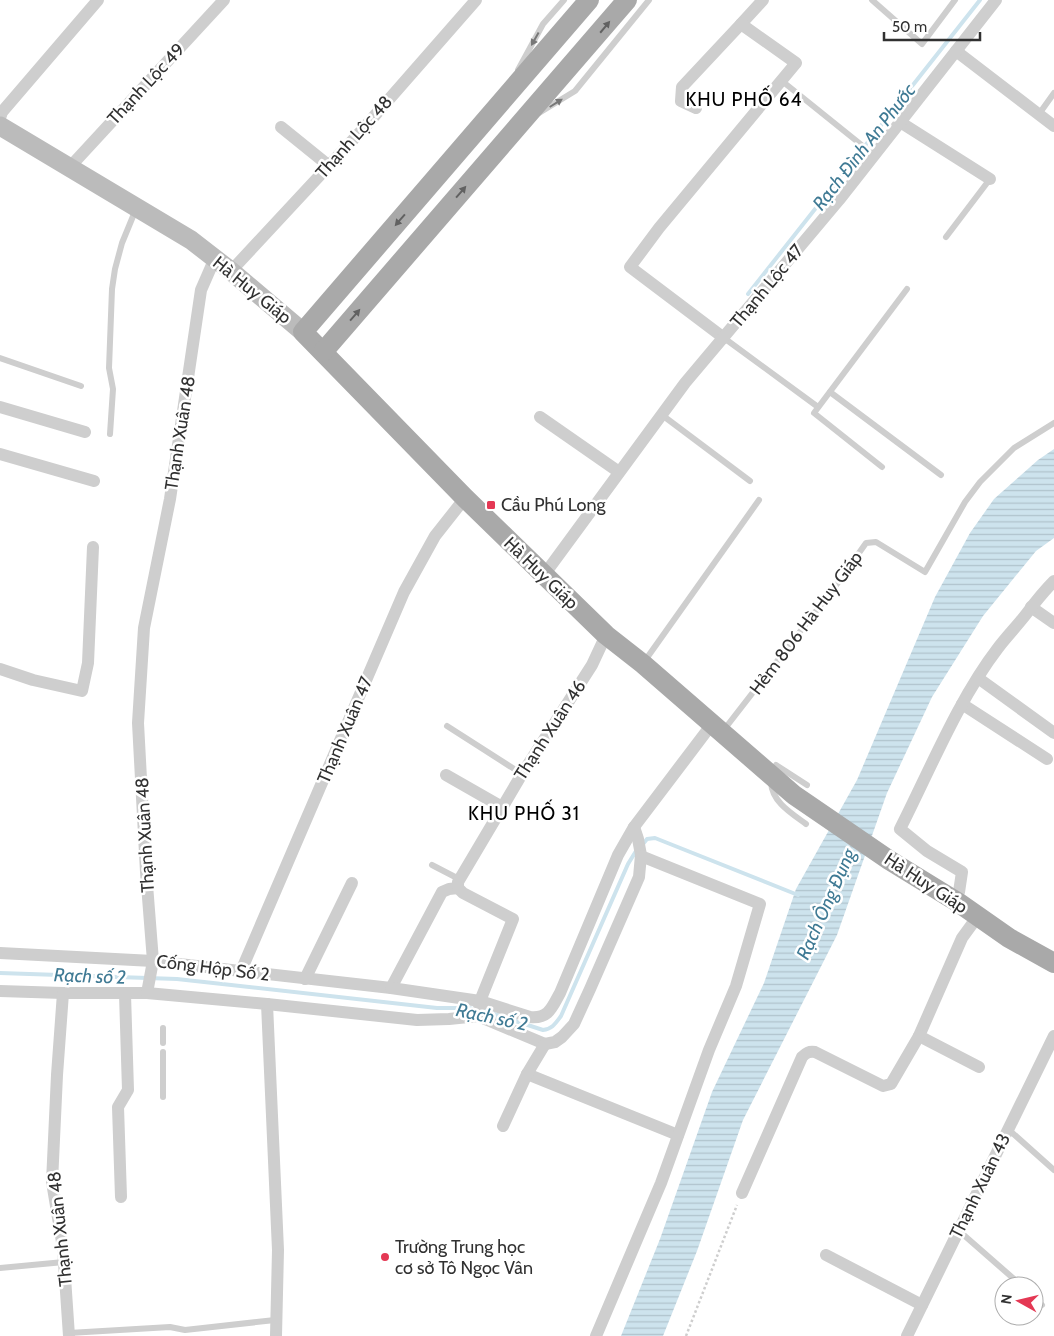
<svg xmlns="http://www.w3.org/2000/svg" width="1054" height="1336" font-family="Cabin,sans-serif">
	<defs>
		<pattern id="water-rules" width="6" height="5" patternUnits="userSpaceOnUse" patternTransform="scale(1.25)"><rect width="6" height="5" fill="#cde3ed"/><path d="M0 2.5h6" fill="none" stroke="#b0c3cc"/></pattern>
	</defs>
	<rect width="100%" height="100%" fill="#fff"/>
	<path fill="url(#water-rules)" d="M1054 449V538L1036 551 983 616 932 697 887 793 837 935 743 1120 697 1251 663 1336H621L660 1239 712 1092 764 983 796 889 857 780 935 597 970 533 994 499 1038 460Z"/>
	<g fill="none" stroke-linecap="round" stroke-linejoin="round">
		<g stroke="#cde3ed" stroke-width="4">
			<path d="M748 294 980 0"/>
			<path d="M643 844 647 839 655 838 798 895"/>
			<path d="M0 973 177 979 437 1008H468L485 1011 543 1030C552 1029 555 1024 561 1016L628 864 636 851"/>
		</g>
		<path stroke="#cecece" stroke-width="2.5" stroke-dasharray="2.5 2.5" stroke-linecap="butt" d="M686 1336 737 1205"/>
		<g stroke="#cecece" stroke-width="6">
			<path d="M872 0 922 44 955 0"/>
			<path d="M518 70 543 24 564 0"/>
			<path d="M782 81 874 155"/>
			<path d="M539 113 575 91 649 0"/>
			<path d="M1039 114 1054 93"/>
			<path d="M946 237 990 179"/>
			<path d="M724 338 818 407"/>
			<path d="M0 358 81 386"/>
			<path d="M830 392 941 475"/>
			<path d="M662 415 750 481"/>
			<path d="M110 434 113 389 109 368 112 289 115 269 122 243 136 209"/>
			<path d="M882 467 814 413 907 289"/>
			<path d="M644 662 759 500"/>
			<path d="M447 726 522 774"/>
			<path d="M723 731 837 584 866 543 876 542 925 572 965 502 980 482 1014 448 1054 423"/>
			<path d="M772 773 776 765 807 785"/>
			<path d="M771 782C772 802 791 813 806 824"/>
			<path d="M432 865 459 879"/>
			<path d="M163 1028V1043"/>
			<path d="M163 1052V1097"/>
			<path d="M1008 1129 1054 1170"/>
			<path d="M958 1230 1022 1286"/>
			<path d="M0 1268 64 1262"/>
			<path d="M1034 1297 1042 1305"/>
			<path d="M69 1333 170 1327 185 1330 275 1320"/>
		</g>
		<g stroke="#cecece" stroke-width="12">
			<path d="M741 24 763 0"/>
			<path d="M956 51 1054 126"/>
			<path d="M696 108 681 101 682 87 741 24 796 63 659 228 630 267 724 338"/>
			<path d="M0 118 2 112 98 0"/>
			<path d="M900 122 990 179"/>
			<path d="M281 127 328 165"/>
			<path d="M69 168 224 0"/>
			<path d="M231 271 363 129 476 0"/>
			<path d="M0 407 85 432"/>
			<path d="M540 417 619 472"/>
			<path d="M0 454 94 481"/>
			<path d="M544 575 685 383 839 200 996 0"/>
			<path d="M1031 607 1054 623"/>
			<path d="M0 669 33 680 82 691 88 663 93 547"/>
			<path d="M978 678 1054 733"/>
			<path d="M962 704 1047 759"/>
			<path d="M446 775 502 807"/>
			<path d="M951 898 959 892 962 872 927 851 900 829C930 770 958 700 998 648 1007 636 1018 625 1027 613 1036 601 1044 591 1054 581"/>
			<path d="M978 916 962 938 919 1036 979 1067"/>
			<path d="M0 953 153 961 391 988 442 892 449 889 458 888"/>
			<path d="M241 971 404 592 435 536 465 498"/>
			<path d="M305 979 352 883"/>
			<path d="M391 988 480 1001 530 1017C549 1019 552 1007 560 993L618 855 634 827 712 724"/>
			<path d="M0 991 63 993H147L267 1004 278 1250 276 1336"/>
			<path d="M63 993 57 1075 52 1182 63 1248 69 1336"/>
			<path d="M147 993 153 961 146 872 138 723 144 628 170 499 201 290 215 258"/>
			<path d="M267 1004 417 1020 449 1019 478 1016 545 1044"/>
			<path d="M478 1016 480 1001 513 919 463 893 458 888V882L522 774 592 665 606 635"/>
			<path d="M545 1044 555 1042 562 1037 574 1024 590 989 639 877 641 855 638 839 634 827"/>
			<path d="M527 1074 678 1135"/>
			<path d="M503 1126 527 1074 545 1044"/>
			<path d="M742 1193 802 1057C806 1053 809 1051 815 1052L883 1086 891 1084 919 1036"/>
			<path d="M121 1197 118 1107 128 1090 125 994"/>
			<path d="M826 1255 922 1305"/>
			<path d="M596 1336 661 1183 709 1050 736 986 760 904 641 856"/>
			<path d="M907 1336 1054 1036"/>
		</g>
		<path stroke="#bbb" stroke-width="19" d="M0 126 191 240 231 271 303 332"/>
		<g stroke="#a9a9a9" stroke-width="20">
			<path d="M589 0 303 332 465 498 606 635 643 664 794 795 889 860 959 903 1009 938 1054 963"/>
			<path d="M323 352 627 0"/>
		</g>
	</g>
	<defs><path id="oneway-solid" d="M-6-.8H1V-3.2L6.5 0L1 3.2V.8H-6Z" transform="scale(1.25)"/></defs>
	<g fill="#616161">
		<use href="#oneway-solid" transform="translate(605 27) rotate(-50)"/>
		<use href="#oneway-solid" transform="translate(461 192) rotate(-49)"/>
		<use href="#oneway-solid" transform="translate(400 220) rotate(131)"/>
		<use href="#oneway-solid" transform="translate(355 315) rotate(-49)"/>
	</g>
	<g fill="#787878">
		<use href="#oneway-solid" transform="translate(535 39) rotate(119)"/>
		<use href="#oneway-solid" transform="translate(556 103) rotate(-32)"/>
	</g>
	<g fill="#e43854" stroke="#fff" stroke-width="2">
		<rect x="486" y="500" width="10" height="10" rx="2.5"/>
		<circle cx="385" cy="1257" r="5"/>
	</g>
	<g text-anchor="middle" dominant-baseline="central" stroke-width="5" stroke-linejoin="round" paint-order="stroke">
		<g font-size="18" fill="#313131" stroke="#fff">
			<text transform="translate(146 84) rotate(-47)">Thạnh Lộc 49</text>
			<text transform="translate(354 137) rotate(-48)">Thạnh Lộc 48</text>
			<text transform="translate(767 286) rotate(-50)">Thạnh Lộc 47</text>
			<text transform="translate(252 290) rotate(39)">Hà Huy Giáp</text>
			<text transform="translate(180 433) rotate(-81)">Thạnh Xuân 48</text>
			<text transform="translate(541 573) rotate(44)">Hà Huy Giáp</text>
			<text transform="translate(806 623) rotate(-53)">Hẻm 806 Hà Huy Giáp</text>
			<text transform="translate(345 730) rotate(-67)">Thạnh Xuân 47</text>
			<text transform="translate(550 730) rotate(-57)">Thạnh Xuân 46</text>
			<text transform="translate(145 835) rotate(-93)">Thạnh Xuân 48</text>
			<text transform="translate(926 883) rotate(33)">Hà Huy Giáp</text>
			<text transform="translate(213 968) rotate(7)">Cống Hộp Số 2</text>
			<text transform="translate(980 1186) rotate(-64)">Thạnh Xuân 43</text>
			<text transform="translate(60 1229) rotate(-96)">Thạnh Xuân 48</text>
		</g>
		<g font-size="18" fill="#313131" stroke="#fff" text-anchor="start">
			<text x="501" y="505">Cầu Phú Long</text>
			<text x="395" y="1247">Trường Trung học<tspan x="395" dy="21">cơ sở Tô Ngọc Vân</tspan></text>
		</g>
		<g font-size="19" letter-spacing="1" fill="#000" stroke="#fff">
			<text x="744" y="99">KHU PHỐ 64</text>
			<text x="524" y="813">KHU PHỐ 31</text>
		</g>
		<g font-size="19" font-style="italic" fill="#3f7a94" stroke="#fff">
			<text transform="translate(864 147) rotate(-52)">Rạch Đình An Phước</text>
			<text transform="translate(826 904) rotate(-66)">Rạch Ông Đụng</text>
			<text transform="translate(90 976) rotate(2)">Rạch số 2</text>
			<text transform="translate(492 1017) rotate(12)">Rạch số 2</text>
		</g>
	</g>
	<g transform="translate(1019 1301) rotate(278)"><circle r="24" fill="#ffffff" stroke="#adadad"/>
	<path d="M0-4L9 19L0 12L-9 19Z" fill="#e43854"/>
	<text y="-8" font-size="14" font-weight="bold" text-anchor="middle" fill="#313131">N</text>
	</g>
	<path d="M884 32v8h96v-8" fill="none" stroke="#313131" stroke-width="2.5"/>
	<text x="892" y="32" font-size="15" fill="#313131" stroke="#ffffff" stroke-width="4" paint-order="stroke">50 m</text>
</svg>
